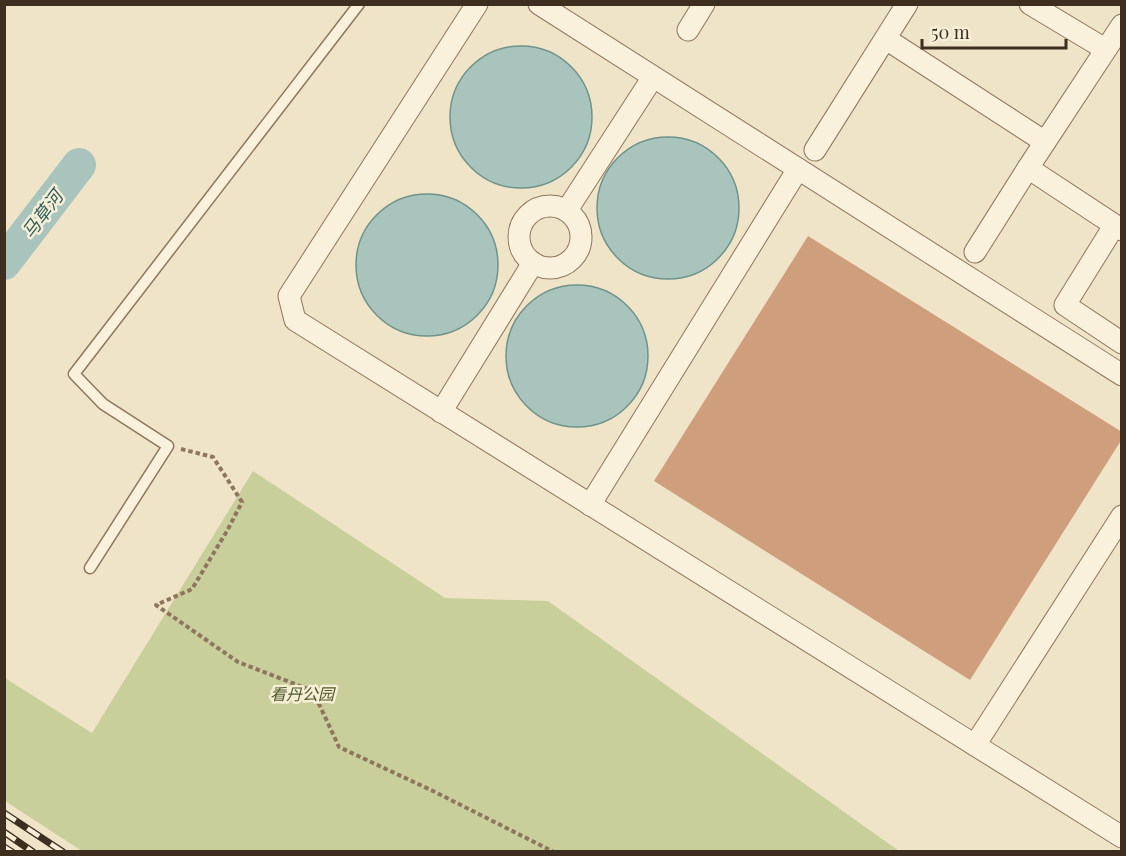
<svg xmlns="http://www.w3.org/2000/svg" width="1126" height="856" font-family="'Playfair Display','Noto Sans SC',serif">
	<rect width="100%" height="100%" fill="#f0e4c8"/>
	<path fill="#c9cf9b" d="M253 471 445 598 548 601 899 851H82L5 801V678L92 733Z"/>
	<g fill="#a9c4bc" stroke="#6f938a" stroke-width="1.5">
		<circle cx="521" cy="117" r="71"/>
		<circle cx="668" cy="208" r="71"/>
		<circle cx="427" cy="265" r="71"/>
		<circle cx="577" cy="356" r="71"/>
	</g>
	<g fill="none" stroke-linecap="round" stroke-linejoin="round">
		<path stroke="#a9c4bc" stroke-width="34" d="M4 263 79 165"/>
	</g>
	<path fill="#cf9f7d" d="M808 236 1122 432V439L970 680 654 481Z"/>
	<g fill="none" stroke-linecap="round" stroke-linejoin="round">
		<g stroke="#8d765c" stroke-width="13">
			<path id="lane" d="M90 568 168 446 103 404 74 374 359 4"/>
		</g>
		<g stroke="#8d765c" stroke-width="23">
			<g id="street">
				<path d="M477 4 289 296 295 320 1122 837"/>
				<path d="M539 4 1122 375"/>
				<path d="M1030 4 1105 49"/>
				<path d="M688 30 704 4"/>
				<path d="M886 39 1045 142"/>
				<path d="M815 150 907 4"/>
				<path d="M1028 168 1122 230"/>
				<circle cx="550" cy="237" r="31"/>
				<path d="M567 210 653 77"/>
				<path d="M1114 226 1065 305 1122 343"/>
				<path d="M975 252 1028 168 1122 25"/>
				<path d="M441 412 533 263"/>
				<path d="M590 505 798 169"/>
				<path d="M975 745 1122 516"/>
			</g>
		</g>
		<path stroke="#8d765c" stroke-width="4" stroke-dasharray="4.5 3" stroke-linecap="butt" d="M181 449 213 457 242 502 227 531 192 589 156 605 238 662 313 691 339 747 433 791 554 852"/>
		<use href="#lane" stroke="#faf1dc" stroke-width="10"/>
		<use href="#street" stroke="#faf1dc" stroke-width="21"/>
		<g stroke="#3d2e20" stroke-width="7">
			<g id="rail">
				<path d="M4 813 63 852"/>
				<path d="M4 832 33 852"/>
				<path d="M4 847 12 852"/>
			</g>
		</g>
		<use href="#rail" stroke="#f7eed8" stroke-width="4.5" stroke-dasharray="14" stroke-linecap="butt"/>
	</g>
	<g text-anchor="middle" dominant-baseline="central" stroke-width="5" stroke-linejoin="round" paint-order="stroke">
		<g font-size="16" font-style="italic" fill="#4d5a26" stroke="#f7eed8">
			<text x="302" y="693">看丹公园</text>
		</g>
		<g font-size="18" font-style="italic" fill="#2f5d5a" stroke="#f7eed8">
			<text transform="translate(42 214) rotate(-53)">马草河</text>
		</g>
	</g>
	<rect width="1126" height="856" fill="none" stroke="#3d2e20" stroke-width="12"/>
	<path d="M922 39v9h144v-9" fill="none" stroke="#3d2e20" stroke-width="3"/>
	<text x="931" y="39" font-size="18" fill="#3d2e20" stroke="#f7eed8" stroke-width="4.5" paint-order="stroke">50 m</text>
</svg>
